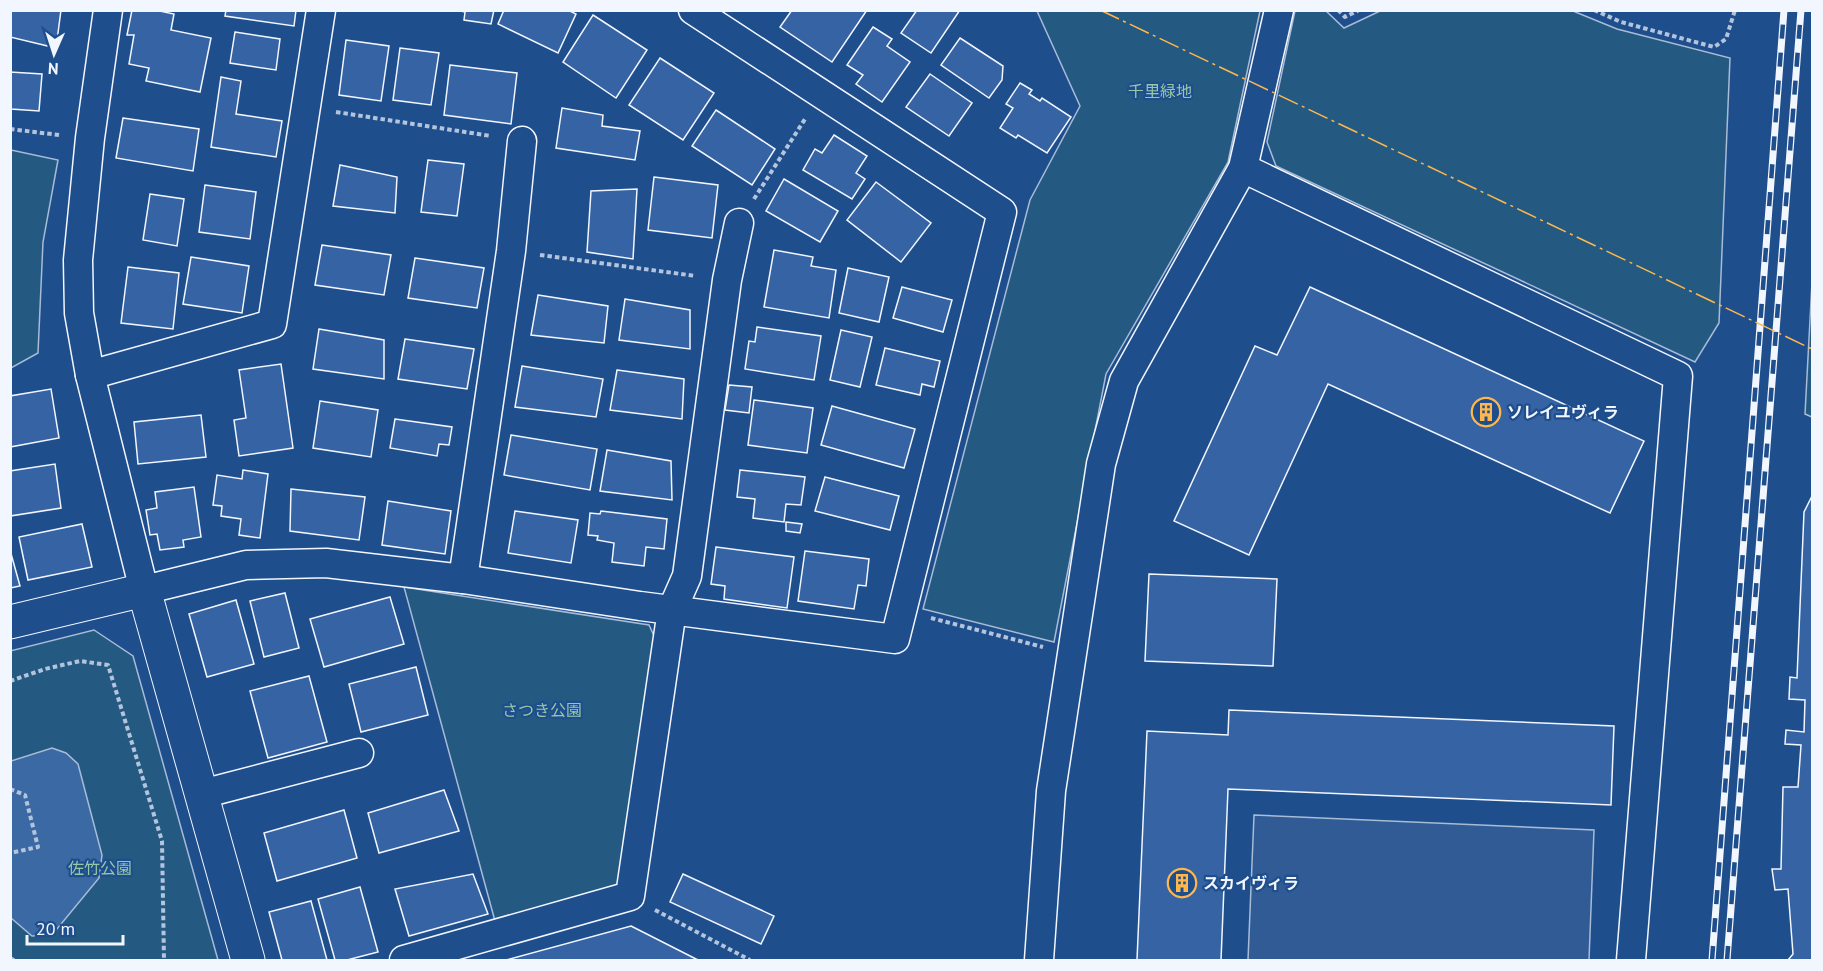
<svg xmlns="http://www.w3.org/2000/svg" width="1823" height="971" font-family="'PT Sans','Noto Sans JP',sans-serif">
	<rect width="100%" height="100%" fill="#1f4e8c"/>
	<g fill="#245a82" stroke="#a8bbd7" stroke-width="1.5">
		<path d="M1037 11H1260L1228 162 1106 374 1054 642 923 609 1030 200 1080 106Z"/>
		<path d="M1295 11H1326L1344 28 1380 11H1573L1617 29 1730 58 1719 323 1695 362 1276 166 1267 142Z"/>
		<path d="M11 150 58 160 43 242 38 353 11 368Z"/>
		<path d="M1812 282V417L1805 414Z"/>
		<path d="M404 587 649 625 655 638 619 883 608 894 495 921Z"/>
		<path d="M94 630 133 656 218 960H11L10 651Z"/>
	</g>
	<path fill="#305b95" stroke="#a8bbd7" stroke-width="1.5" d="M1254 815 1594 830 1589 960H1248Z"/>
	<path fill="#3b69a3" stroke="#a8bbd7" stroke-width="1.5" d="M52 748 66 753 78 764 102 855 99 878 52 935 32 936 11 918V761Z"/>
	<g fill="#3563a3" stroke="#f2f6ff" stroke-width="1.5">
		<path d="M10 10H61L56 48 10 37Z"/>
		<path d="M132 10H155L174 14 171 30 211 38 200 92 146 81 149 68 129 64 134 35H127Z"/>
		<path d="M226 10H296L294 26 225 16Z"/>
		<path d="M457 10H494L491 24 464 20 465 12Z"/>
		<path d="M504 10H568L576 14 558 53 498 24Z"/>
		<path d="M792 10H867L832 62 780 27Z"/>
		<path d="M917 10H960L931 53 901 33Z"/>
		<path d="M593 15 647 50 616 98 563 62Z"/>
		<path d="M873 27 892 39 887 46 910 62 882 102 856 84 863 75 847 65Z"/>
		<path d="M235 32 280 39 276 70 230 63Z"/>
		<path d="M960 38 1003 66 1002 80 989 98 941 65Z"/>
		<path d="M346 40 389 46 381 101 339 95Z"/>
		<path d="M400 48 439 53 431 105 393 100Z"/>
		<path d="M660 58 714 93 683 140 629 105Z"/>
		<path d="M450 65 517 73 511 124 444 115Z"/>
		<path d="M10 72 42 74 39 111 11 109Z"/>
		<path d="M930 74 972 103 949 136 906 107Z"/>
		<path d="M221 77 241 81 236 114 282 121 276 157 211 147Z"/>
		<path d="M1020 83 1032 90 1029 94 1040 101 1042 98 1071 117 1047 153 1018 135 1016 138 1000 128 1013 108 1006 104Z"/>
		<path d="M562 108 603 115 602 126 640 131 635 160 556 148Z"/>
		<path d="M716 110 775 149 752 185 692 146Z"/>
		<path d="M123 118 199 129 193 171 116 158Z"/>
		<path d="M834 135 867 156 856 173 865 179 852 199 803 170 815 149 822 153Z"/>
		<path d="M428 160 464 164 457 216 421 212Z"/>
		<path d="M340 165 397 177 395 213 333 206Z"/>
		<path d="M654 177 718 185 712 238 648 230Z"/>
		<path d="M784 179 838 211 820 242 766 211Z"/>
		<path d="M876 182 931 223 901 262 847 220Z"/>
		<path d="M205 185 256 192 250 239 199 232Z"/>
		<path d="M637 189 633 259 587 252 591 191Z"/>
		<path d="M150 194 184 199 177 246 143 240Z"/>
		<path d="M322 245 391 255 384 295 315 285Z"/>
		<path d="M774 250 813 257 811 266 836 270 829 318 764 307Z"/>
		<path d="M191 257 249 266 242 313 183 304Z"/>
		<path d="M415 258 484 268 477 308 408 298Z"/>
		<path d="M128 267 179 273 173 329 121 323Z"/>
		<path d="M848 268 889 277 879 322 839 313Z"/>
		<path d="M902 287 952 300 943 332 893 318Z"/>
		<path d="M1310 287 1644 441 1610 513 1328 384 1249 555 1174 521 1255 346 1277 355Z"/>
		<path d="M538 295 608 306 604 343 531 335Z"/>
		<path d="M625 299 690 310V349L619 340Z"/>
		<path d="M757 327 821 336 814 380 745 369 749 341 755 342Z"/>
		<path d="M319 329 384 340V379L313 369Z"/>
		<path d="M841 330 872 337 860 387 830 380Z"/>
		<path d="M405 339 474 349 467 389 398 379Z"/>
		<path d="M885 348 940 361 934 387 922 384 920 395 876 385Z"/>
		<path d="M281 364 293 448 239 456 234 420 246 418 239 370Z"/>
		<path d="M522 366 603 379 596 417 515 407Z"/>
		<path d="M617 370 684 379 682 419 610 410Z"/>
		<path d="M729 385 752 387 749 413 725 410Z"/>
		<path d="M51 389 59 438 10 447V396Z"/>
		<path d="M754 400 813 408 807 453 748 445Z"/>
		<path d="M320 401 378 410 371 457 313 448Z"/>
		<path d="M832 406 915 429 904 468 821 445Z"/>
		<path d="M201 415 206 457 138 464 134 422Z"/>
		<path d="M395 419 452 427 449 445 439 444 437 456 390 448Z"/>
		<path d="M511 435 597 449 590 490 504 475Z"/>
		<path d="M607 450 671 461 672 500 600 491Z"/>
		<path d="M55 464 61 508 10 516V471Z"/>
		<path d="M243 470 268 474 260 538 239 535 241 519 221 516 222 506 213 505 217 475 242 479Z"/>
		<path d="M740 470 805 477 801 505 786 504 784 522 753 518 755 499 737 497Z"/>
		<path d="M825 477 899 496 890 530 815 511Z"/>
		<path d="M194 487 201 537 183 540 184 547 160 550 157 534 150 535 146 510 157 508 155 492Z"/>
		<path d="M291 489 365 497 359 540 290 531Z"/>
		<path d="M1812 496V960H1788L1793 954 1788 889 1775 890 1772 869H1781L1783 787H1798L1801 745 1785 744 1786 730 1804 732 1805 700 1789 699 1790 677 1797 678 1804 512Z"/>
		<path d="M388 501 451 511 445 554 382 545Z"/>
		<path d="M515 511 578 520 571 563 508 553Z"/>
		<path d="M601 511 667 519 664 549 646 547 644 566 612 562 614 543 597 540 598 536 588 535 590 513 600 514Z"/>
		<path d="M786 522 802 524 800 533 786 531Z"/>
		<path d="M82 524 92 567 28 580 19 537Z"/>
		<path d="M716 547 794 557 787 608 724 599 725 586 711 584Z"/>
		<path d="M10 550 20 586 10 588Z"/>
		<path d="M805 551 869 559 866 586 858 585 854 609 798 601Z"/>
		<path d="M1149 574 1277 579 1273 666 1145 661Z"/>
		<path d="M285 593 299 648 264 657 250 601Z"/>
		<path d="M390 597 404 644 324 667 310 619Z"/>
		<path d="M236 600 254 664 207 677 189 614Z"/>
		<path d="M416 667 428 715 361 732 349 684Z"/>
		<path d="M309 676 327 742 268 758 250 691Z"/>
		<path d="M1229 710 1614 726 1611 805 1228 789 1221 960H1137L1147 731 1228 735Z"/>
		<path d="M444 790 459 831 379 853 368 813Z"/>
		<path d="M344 810 357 858 277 881 264 833Z"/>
		<path d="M473 874 488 914 409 936 395 889Z"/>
		<path d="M683 874 774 916 761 944 670 902Z"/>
		<path d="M360 887 378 952 347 960H335L318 899Z"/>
		<path d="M311 901 327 960H282L269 912Z"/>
		<path d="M631 926 698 960H506Z"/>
	</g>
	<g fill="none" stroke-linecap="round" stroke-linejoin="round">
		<g stroke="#f2f6ff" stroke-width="31">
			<g id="street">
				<path d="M108 10 90 138 78 260 79 313 90 375 144 590 246 565 326 563 463 579 640 606 895 639 1002 212 693 10"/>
				<path d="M1243 168 1678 376 1631 960"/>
				<path d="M90 375 272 324 321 10"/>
				<path d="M463 579 511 251 522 141"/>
				<path d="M202 794 359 753"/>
				<path d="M404 960 630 896 672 610 687 576 727 280 739 223"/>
				<path d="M1039 960 1051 791 1101 464 1124 381 1243 168 1279 10"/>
			</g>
		</g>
		<g stroke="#f2f6ff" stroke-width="35">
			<path id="secondary" d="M10 622 144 590 248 960"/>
		</g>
		<g stroke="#b3c4dc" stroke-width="4" stroke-dasharray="4.5 3" stroke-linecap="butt">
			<path d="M1338 10 1345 17 1359 10"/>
			<path d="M1594 10 1621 22 1714 47 1726 39 1735 10"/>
			<path d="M336 112 491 136"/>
			<path d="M10 129 59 135"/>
			<path d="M754 199 805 119"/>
			<path d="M540 255 696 276"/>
			<path d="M931 618 1043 647"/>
			<path d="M10 681 45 669 80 661 108 665 162 841 164 960"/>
			<path d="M10 789 25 795 38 847 10 853"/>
			<path d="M655 910 750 960"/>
			<path d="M10 958 14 960"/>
		</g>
		<use href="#street" stroke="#1f4e8c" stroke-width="28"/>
		<use href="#secondary" stroke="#1f4e8c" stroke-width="33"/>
		<g stroke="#f2f6ff" stroke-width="7">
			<g id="rail">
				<path d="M1712 960 1784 10"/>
				<path d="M1727 960 1801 10"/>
			</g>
		</g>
		<use href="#rail" stroke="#1f4e8c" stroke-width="4.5" stroke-dasharray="14" stroke-linecap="butt"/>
		<path stroke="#ffb74d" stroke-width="1.5" stroke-dasharray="21 4.5 3 4.5" stroke-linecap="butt" d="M1100 10 1812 349"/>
	</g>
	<defs>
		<g id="building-ring" transform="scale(1.5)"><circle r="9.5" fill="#1f4e8c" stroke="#ffb74d" stroke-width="1.5"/><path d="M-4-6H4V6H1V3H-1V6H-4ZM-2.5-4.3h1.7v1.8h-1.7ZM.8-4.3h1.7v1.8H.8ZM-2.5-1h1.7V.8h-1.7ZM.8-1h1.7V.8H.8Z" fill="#ffb74d"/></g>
	</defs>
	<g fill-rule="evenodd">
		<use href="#building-ring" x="1486" y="412"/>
		<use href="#building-ring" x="1182" y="883"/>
	</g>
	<g text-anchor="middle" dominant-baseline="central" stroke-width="4.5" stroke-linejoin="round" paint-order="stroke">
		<g font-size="16" fill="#97c8a6" stroke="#1f4e8c">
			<text x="1160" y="91">千里緑地</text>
			<text x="542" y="710">さつき公園</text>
			<text x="100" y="868">佐竹公園</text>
		</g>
		<g font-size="16" font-weight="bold" fill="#f2f6ff" stroke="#1f4e8c" text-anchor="start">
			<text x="1507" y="412">ソレイユヴィラ</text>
			<text x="1203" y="883">スカイヴィラ</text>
		</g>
	</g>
	<rect width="1823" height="971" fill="none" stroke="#f2f6ff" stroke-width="24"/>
	<g transform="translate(54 54) rotate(183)" stroke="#1f4e8c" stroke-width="4.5" paint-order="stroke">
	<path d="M0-4.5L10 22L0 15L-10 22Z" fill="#f2f6ff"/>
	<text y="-9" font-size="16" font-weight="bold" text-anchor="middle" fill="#f2f6ff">N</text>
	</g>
	<path d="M27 935v9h96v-9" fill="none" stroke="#f2f6ff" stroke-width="3"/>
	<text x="36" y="935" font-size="18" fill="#f2f6ff" stroke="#1f4e8c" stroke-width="4.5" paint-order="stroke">20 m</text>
</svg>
